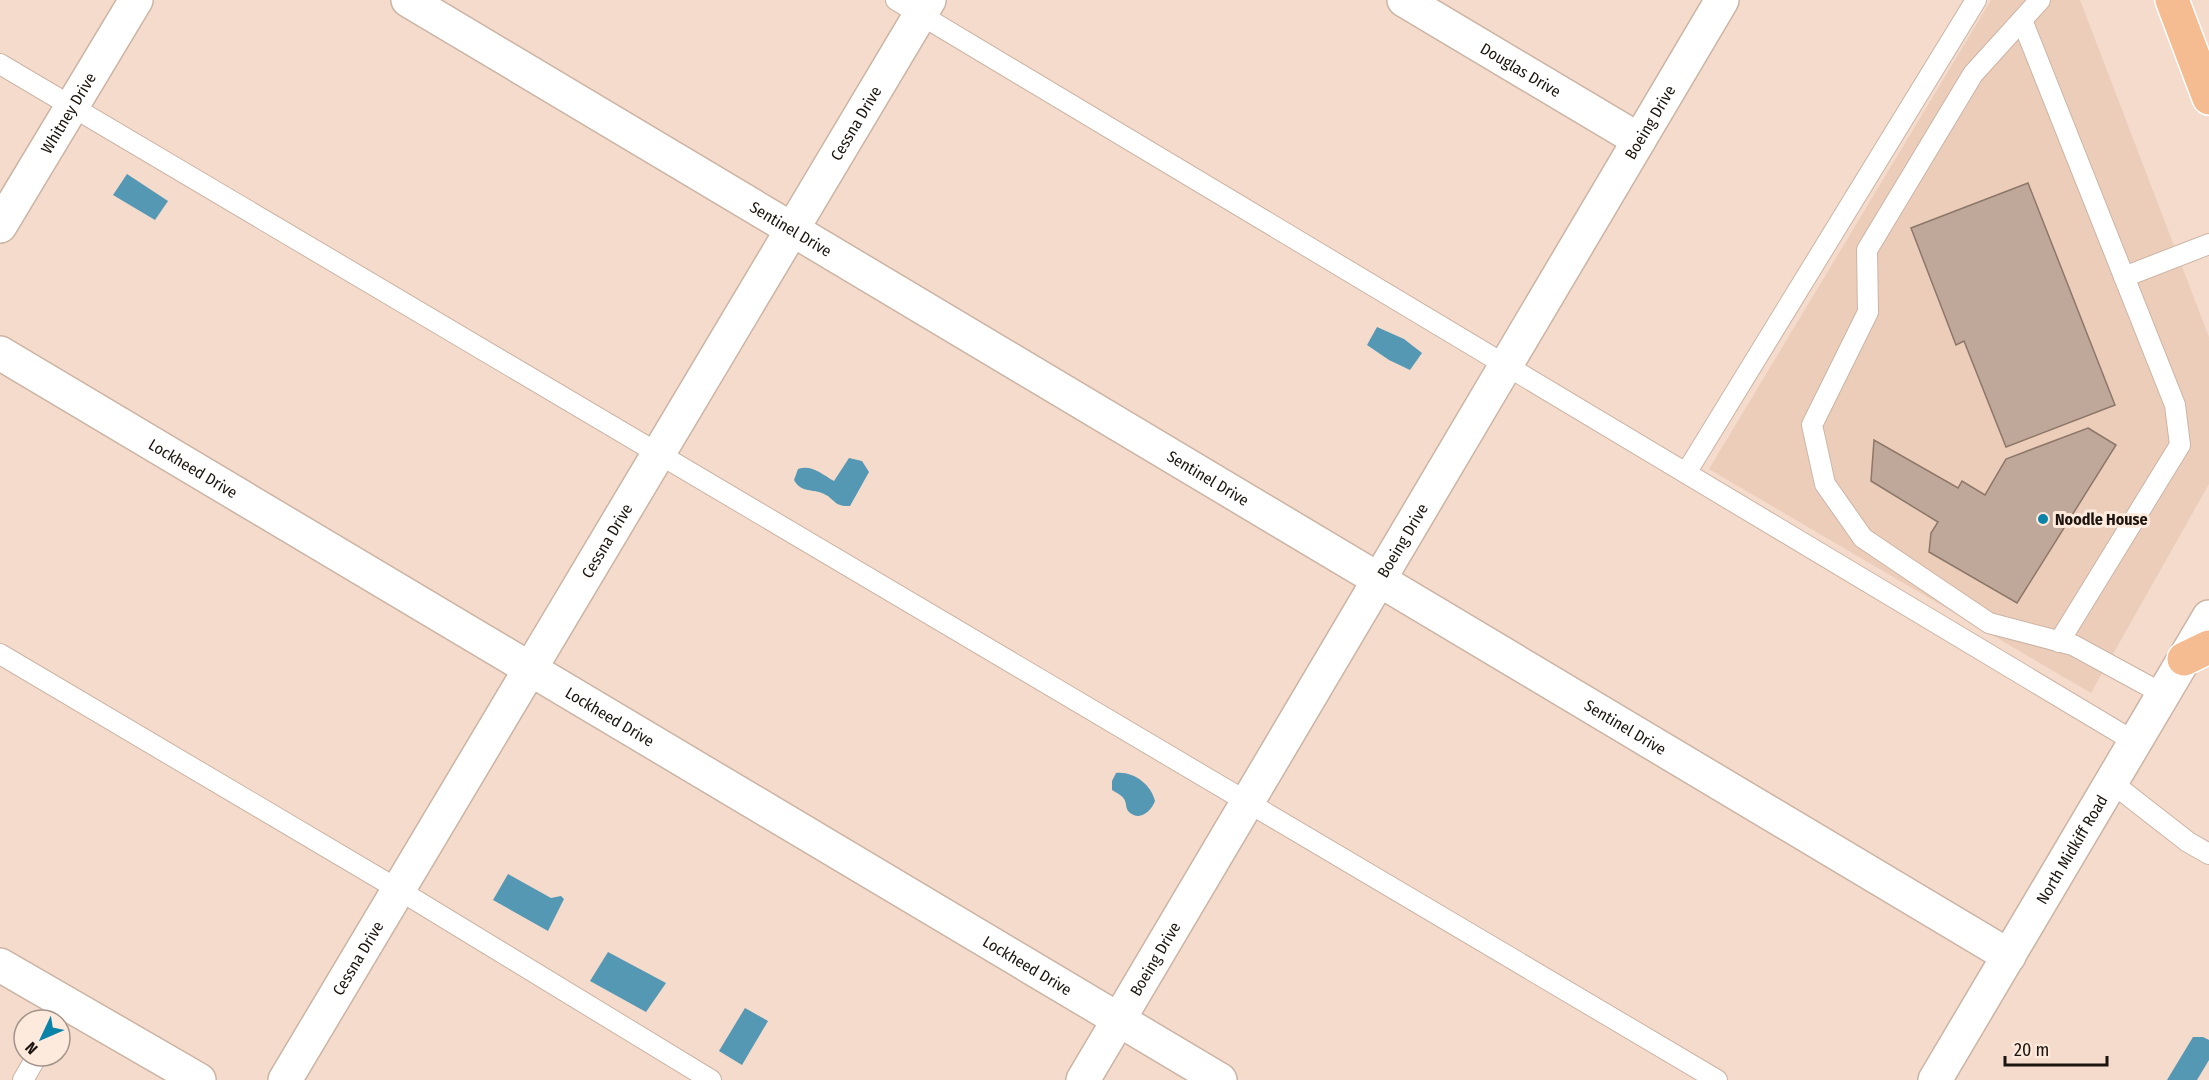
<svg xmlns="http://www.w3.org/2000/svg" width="2209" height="1080" font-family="'Fira Sans Condensed',sans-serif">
	<rect width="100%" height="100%" fill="#f4dbcc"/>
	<path fill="#eccdba" d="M1991 0H2080L2209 337V484L2091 693 1709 469Z"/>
	<g fill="#5598b4">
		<path d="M127 174 168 201 155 220 113 195Z"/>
		<path d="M1377 327 1404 339 1422 353 1410 370 1389 360 1367 345Z"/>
		<path d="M849 458 862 461 869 472 850 506C834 507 835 499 824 494 813 488 802 494 794 480L798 469C811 464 822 474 834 481Z"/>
		<path d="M1116 773C1133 771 1151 784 1155 801 1151 811 1140 822 1129 812 1125 808 1127 803 1124 799 1122 795 1115 792 1112 790V781Z"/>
		<path d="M508 874 551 898 561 896 564 899 548 931 493 900Z"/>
		<path d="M608 952 666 983 646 1012 590 981Z"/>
		<path d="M745 1008 768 1021 742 1065 719 1051Z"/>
		<path d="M2193 1037H2203L2209 1040V1060L2197 1080H2167Z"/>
	</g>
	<g fill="#bfa899" stroke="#8d7769" stroke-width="1.5">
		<path d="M2028 183 2115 405 2006 447 1964 341 1956 345 1911 228Z"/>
		<path d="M2088 428 2116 445 2017 603 1929 552 1931 533 1938 522 1871 481 1874 440 1958 488 1962 481 1985 495 2006 459Z"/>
	</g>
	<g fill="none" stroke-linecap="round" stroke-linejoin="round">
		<g stroke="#ccb4a5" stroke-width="22">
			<g id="lane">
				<path d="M896 0 2135 742"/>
				<path d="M2040 0 1973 74 1867 250 1868 312 1812 425 1825 484 1863 538 1989 623 2073 645 2163 694"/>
				<path d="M2022 20 2175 405 2180 445 2059 642"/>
				<path d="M0 64 1717 1080"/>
				<path d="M2124 277 2209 244"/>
				<path d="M1686 473 1976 0"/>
				<path d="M0 654 399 890 711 1080"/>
				<path d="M2111 782 2188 842 2209 854"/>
				<path d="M23 1080 37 1056"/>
			</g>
		</g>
		<g stroke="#ccb4a5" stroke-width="36">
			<g id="street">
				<path id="s1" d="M408 0 2009 956"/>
				<path id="s2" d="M1404 0 1639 140"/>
				<path id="s3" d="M0 353 1220 1080"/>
				<path id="s4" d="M285 1080 929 0"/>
				<path id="s5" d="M1083 1080 1722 0"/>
			</g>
		</g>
		<g stroke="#ccb4a5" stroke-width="36">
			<g id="secondary">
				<path id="s6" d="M0 226 136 0"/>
				<path d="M0 965 199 1080"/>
				<path id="s7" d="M1935 1080 2209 617"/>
			</g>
		</g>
		<g stroke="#fff" stroke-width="36">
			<g id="primary">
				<path d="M2172 0 2209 98"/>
				<path d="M2184 659 2209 647"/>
			</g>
		</g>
		<use href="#lane" stroke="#fff" stroke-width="20"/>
		<use href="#street" stroke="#fff" stroke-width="33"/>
		<use href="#secondary" stroke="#fff" stroke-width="33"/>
		<use href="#primary" stroke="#f5bc91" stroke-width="33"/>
	</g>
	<circle fill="#0a83a8" stroke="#fdeadd" stroke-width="2" cx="2043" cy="519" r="6"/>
	<g text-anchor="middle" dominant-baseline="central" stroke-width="6" stroke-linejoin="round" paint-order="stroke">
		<g font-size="16" fill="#1c140e" stroke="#fdeadd">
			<text stroke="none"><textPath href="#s2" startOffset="136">Douglas Drive</textPath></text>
			<text stroke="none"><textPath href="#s6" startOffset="132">Whitney Drive</textPath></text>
			<text stroke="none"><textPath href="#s5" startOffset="1113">Boeing Drive</textPath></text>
			<text stroke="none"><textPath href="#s4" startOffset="1114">Cessna Drive</textPath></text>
			<text stroke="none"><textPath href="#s1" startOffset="446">Sentinel Drive</textPath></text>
			<text stroke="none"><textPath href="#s3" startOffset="225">Lockheed Drive</textPath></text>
			<text stroke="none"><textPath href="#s1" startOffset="932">Sentinel Drive</textPath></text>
			<text stroke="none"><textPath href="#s4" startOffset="628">Cessna Drive</textPath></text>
			<text stroke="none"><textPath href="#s5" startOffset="627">Boeing Drive</textPath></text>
			<text stroke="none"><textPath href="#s3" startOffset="710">Lockheed Drive</textPath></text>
			<text stroke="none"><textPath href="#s1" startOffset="1418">Sentinel Drive</textPath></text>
			<text stroke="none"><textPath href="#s7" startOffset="268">North Midkiff Road</textPath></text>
			<text stroke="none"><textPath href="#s4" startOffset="142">Cessna Drive</textPath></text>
			<text stroke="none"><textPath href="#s5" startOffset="141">Boeing Drive</textPath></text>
			<text stroke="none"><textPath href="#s3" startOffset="1196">Lockheed Drive</textPath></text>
		</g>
		<g font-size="16" font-weight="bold" fill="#1c140e" stroke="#fdeadd" text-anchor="start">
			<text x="2055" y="519">Noodle House</text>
		</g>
	</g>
	<g transform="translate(42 1038) rotate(226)"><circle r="28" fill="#fdeadd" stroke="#a3948a" stroke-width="1.5"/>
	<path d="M0-4.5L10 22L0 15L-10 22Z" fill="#0a83a8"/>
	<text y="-9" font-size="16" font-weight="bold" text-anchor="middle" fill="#1c140e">N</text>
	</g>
	<path d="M2005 1056v9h102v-9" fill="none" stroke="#1c140e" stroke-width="3"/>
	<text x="2014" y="1056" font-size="18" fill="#1c140e" stroke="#fdeadd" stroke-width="4.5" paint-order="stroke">20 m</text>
</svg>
